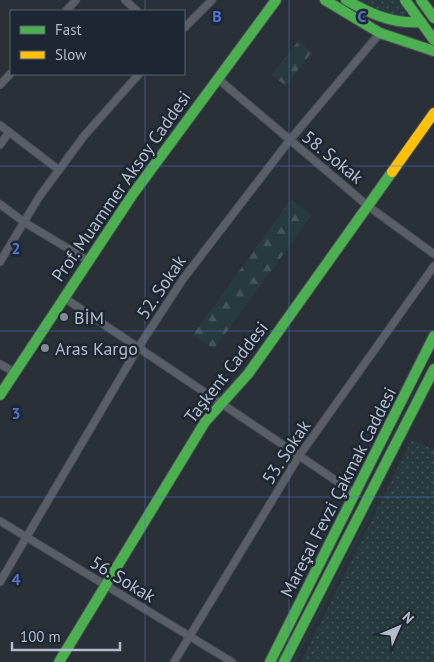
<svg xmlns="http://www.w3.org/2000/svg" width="434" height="662" font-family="'PT Sans',sans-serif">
	<defs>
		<pattern id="forest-firs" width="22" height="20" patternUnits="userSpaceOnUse" patternTransform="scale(1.25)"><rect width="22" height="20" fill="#273a3e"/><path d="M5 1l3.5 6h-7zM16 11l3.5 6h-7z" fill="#445559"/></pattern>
		<pattern id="park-dots" width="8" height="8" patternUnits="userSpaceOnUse" patternTransform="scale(1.25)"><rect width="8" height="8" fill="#273a3e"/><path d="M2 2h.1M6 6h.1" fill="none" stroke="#445559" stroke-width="1.8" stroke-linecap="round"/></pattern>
	</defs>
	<rect width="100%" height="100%" fill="#2a3038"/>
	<path fill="#273a3e" d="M374 503 376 504 295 662H292Z"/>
	<g fill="url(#forest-firs)">
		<path d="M298 41 312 52 286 86 272 75Z"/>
		<path d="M291 199 312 215 214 349 193 335Z"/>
	</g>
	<g fill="url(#park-dots)">
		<path d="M356 0H402L406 6V14L401 19 381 15Z"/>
		<path d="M412 439 434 450V662H301Z"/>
	</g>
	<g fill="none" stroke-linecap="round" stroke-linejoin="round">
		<g stroke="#484c53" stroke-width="9">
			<g id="street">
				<path d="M125 0 137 11"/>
				<path d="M66 11 76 0"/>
				<path d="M184 28 212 0"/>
				<path d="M217 78 368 206 434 254"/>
				<path d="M0 85 11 73"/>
				<path d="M0 125 59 170"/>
				<path d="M0 145 9 132"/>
				<path d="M0 204 24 222 87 260"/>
				<path d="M0 262 39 197 84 136 139 74"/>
				<path d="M63 297 356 494"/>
				<path d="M0 364 14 372"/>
				<path d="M0 521 232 662"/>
				<path d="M0 582 138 348 183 279 289 141 380 33"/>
				<path d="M174 662 299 456 434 266"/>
			</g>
		</g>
		<g stroke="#484c53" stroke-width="12">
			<g id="fast">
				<path d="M325 0 380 33 434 51"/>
				<path d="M346 0C371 14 392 24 421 22"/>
				<path d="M405 0 434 40"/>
				<path d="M421 0 434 18"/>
				<path d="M0 395 133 194 276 0"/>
				<path d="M59 662 205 422 248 374 392 172"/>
				<path d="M270 662 434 336"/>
				<path d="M284 662 434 369"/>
			</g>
		</g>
		<g stroke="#484c53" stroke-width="12">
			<path id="slow" d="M392 172 434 113"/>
		</g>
		<use href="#street" stroke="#5a5e66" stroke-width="7"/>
		<use href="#fast" stroke="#4caf50" stroke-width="10"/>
		<use href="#slow" stroke="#ffc107" stroke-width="10"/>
	</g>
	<path fill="none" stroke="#5274d3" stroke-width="1" stroke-opacity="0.55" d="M145 0V11M289 0V662M145 74V662M0 166H434M0 331H434M0 497H434"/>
	<g fill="#848b96" stroke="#1d2633" stroke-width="2">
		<circle cx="64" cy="317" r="5"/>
		<circle cx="45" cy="348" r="5"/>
	</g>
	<g text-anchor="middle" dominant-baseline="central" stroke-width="5" stroke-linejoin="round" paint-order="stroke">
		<g font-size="18" fill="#b4bcc9" stroke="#1d2633">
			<text transform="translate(333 157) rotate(39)">58. Sokak</text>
			<text transform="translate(121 186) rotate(-55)">Prof. Muammer Aksoy Caddesi</text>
			<text transform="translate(161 287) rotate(-56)">52. Sokak</text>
			<text transform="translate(226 372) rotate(-52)">Taşkent Caddesi</text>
			<text transform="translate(286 452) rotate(-57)">53. Sokak</text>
			<text transform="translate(338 492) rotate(-63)">Mareşal Fevzi Çakmak Caddesi</text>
			<text transform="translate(123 579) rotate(31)">56. Sokak</text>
		</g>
		<g font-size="18" fill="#b4bcc9" stroke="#1d2633" text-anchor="start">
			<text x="74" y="317">BİM</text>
			<text x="55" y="348">Aras Kargo</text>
		</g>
	</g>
	<g font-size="16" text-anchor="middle" font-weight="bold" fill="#5274d3" stroke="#1d2633" stroke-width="5" stroke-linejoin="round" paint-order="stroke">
		<text x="217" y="22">B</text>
		<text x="362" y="22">C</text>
		<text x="16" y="254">2</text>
		<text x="16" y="419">3</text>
		<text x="16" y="585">4</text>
	</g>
	<rect x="10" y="10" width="175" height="65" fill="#1d2633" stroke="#59626f"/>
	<rect x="20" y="26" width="25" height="8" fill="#4caf50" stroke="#59626f"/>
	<text x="55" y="35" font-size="15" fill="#b4bcc9">Fast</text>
	<rect x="20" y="51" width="25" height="8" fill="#ffc107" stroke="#59626f"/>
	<text x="55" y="60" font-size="15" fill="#b4bcc9">Slow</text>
	<g transform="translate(399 627) rotate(45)" stroke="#1d2633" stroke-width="4" paint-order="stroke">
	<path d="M0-4L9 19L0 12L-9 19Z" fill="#b4bcc9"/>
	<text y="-8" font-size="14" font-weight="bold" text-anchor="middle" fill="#b4bcc9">N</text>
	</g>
	<path d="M12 642v8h108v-8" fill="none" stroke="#b4bcc9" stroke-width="2.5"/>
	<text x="20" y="642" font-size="15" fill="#b4bcc9" stroke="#1d2633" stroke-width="4" paint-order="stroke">100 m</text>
</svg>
